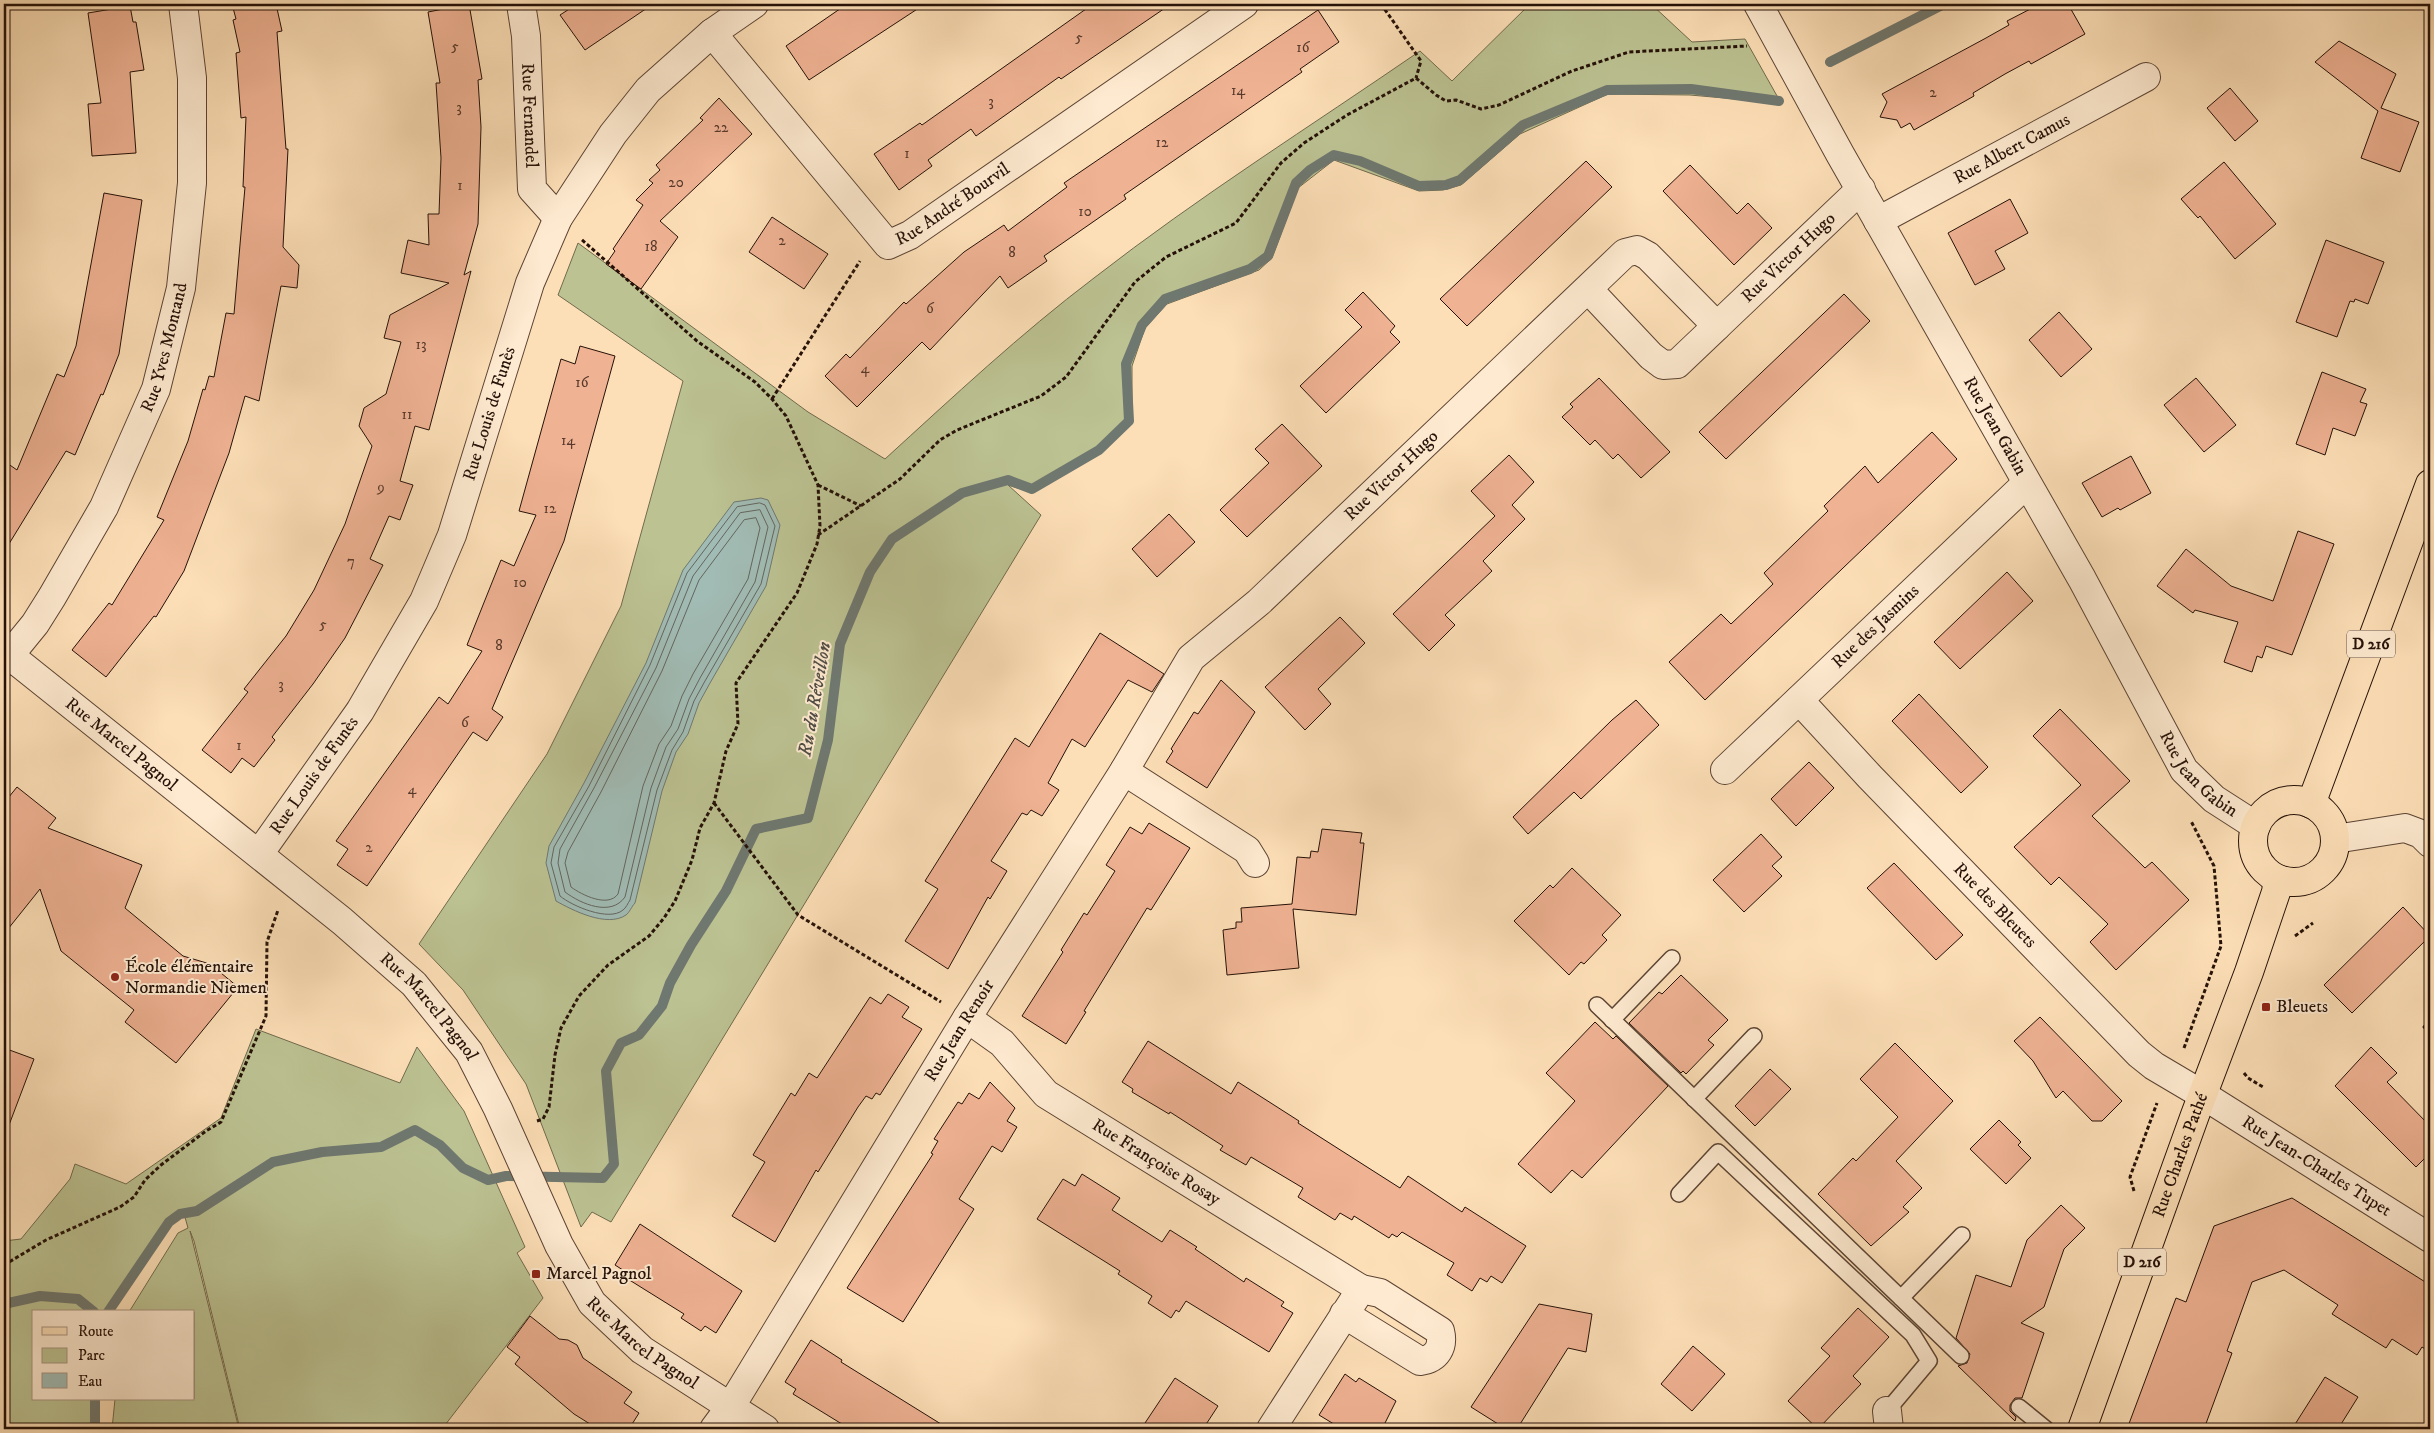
<svg xmlns="http://www.w3.org/2000/svg" width="2434" height="1433" font-family="'IM FELL DW Pica',serif">
	<rect width="100%" height="100%" fill="#fddfb7"/>
	<filter id="stains"><feTurbulence type="fractalNoise" baseFrequency=".004" numOctaves="4"/><feColorMatrix values="0 0 0 0 .2 0 0 0 0 .09 0 0 0 0 .02 0 0 0 .5 -.17"/></filter>
	<radialGradient id="worn" r=".72"><stop offset=".6" stop-color="#630" stop-opacity="0"/><stop offset="1" stop-color="#630" stop-opacity=".3"/></radialGradient>
	<g fill="#bcc292" stroke="#706a4d">
		<path d="M1530 4H1651L1692 42 1745 39 1781 103 1690 95 1608 94 1520 134 1461 185 1443 190 1419 191 1334 160 1298 188 1272 258 1259 270 1167 304 1145 328 1132 366V423L1095 455 1030 492 1008 485 1041 515 611 1222 592 1212 581 1227 526 1084 463 990 419 944 547 754 621 606 683 381 558 295 578 243 808 412 885 459C953 397 1020 334 1094 278 1198 197 1311 126 1420 51L1452 81Z"/>
		<path d="M256 1029 400 1083 417 1047 464 1111 525 1247 517 1253 543 1298 442 1429H240L194 1241 190 1231 239 1429H112L115 1399H194V1312H129L178 1233 188 1228 183 1210 171 1215 157 1233 140 1264 107 1312H34V1399H99L93 1429H4V1241L21 1239 70 1179 75 1164 126 1184 221 1118Z"/>
	</g>
	<path fill="#a1bcb5" stroke="#6f7870" d="M761 498 768 500 780 525 766 586 710 683 699 703 688 734 676 752 662 791 635 903C632 906 629 913 626 915 607 928 572 910 556 901L546 863 549 846 584 783 646 663 683 570 734 502Z"/>
	<g fill="none" stroke-linecap="round" stroke-linejoin="round">
		<g stroke="#63665e" stroke-width="1">
			<path d="M760 503 765 505 775 526 761 584 705 681 694 701 683 732 672 750 657 790 630 900C628 903 626 908 623 910 609 922 572 906 560 896L551 863 554 847 589 786 650 665 687 573 737 507Z"/>
			<path d="M760 510 768 527 755 582 700 678 689 699 678 729 666 747 651 788 625 897C611 917 581 904 565 892L558 863 560 849 594 788 656 668 693 576 740 513Z"/>
			<path d="M756 518 760 528 748 579 693 674 682 696 671 726 659 744 643 786 618 894C608 908 582 895 571 887L565 863 568 852 601 792 662 671 699 580 744 520Z"/>
		</g>
		<g stroke="#6f7870" stroke-width="10">
			<path d="M1830 62 1944 4"/>
			<path d="M4 1304 40 1296 78 1299 94 1312"/>
			<path d="M108 1312 169 1222 180 1214 197 1211 273 1162 322 1152 381 1147 415 1130 440 1145 463 1168 488 1180 506 1176 603 1178 614 1164 606 1071 621 1043 639 1035 662 1006 670 983 691 945 726 891 756 829 808 818 828 740 840 644 870 572 892 539 962 493 1008 480 1032 489 1099 450 1129 421 1126 364 1142 325 1165 299 1250 269 1268 256 1296 183 1310 170 1334 155 1360 161 1419 186 1446 185 1460 180 1523 125 1607 90 1691 89 1779 101"/>
			<path d="M95 1429V1399"/>
		</g>
	</g>
	<g fill="#efb293" stroke="#251108">
		<path d="M232 4H276L282 31 277 32 286 149H288L283 247 299 265 297 288 281 286 259 401 245 396 229 453 184 571 156 617 154 616 106 677 72 650 109 603 112 605 164 520 157 517 188 441 203 389 205 390 209 376 214 377 226 313 234 314 245 187H243L246 117 241 118 236 53 240 52 233 20 236 19Z"/>
		<path d="M469 4 482 79 478 80 481 127 478 224 464 275 471 271 429 430 415 426 400 481 413 485 400 520 389 516 370 559 383 565 345 638 313 684 272 737 275 740 254 767 242 758 231 773 202 750 248 692 244 689 286 636 314 590 345 524 372 446 359 426 364 408 386 394 401 342 384 338 390 315 449 283 401 273 408 240 429 245 428 214H439L441 158 436 83H440L428 12Z"/>
		<path d="M577 4H653L585 50 560 15Z"/>
		<path d="M847 4H925L809 80 786 46Z"/>
		<path d="M1093 4H1171L1061 79 1059 77 976 136 971 129 928 160 932 166 899 190 874 154 920 123 922 125Z"/>
		<path d="M2040 4H2068L2085 34 2031 64 2029 61 2005 74 1973 93 1974 96 1914 130 1910 123 1901 128 1897 120 1880 117 1887 102 1882 94 1986 38 2009 25 2007 21Z"/>
		<path d="M130 6 133 22H136L144 70 130 72 136 153 92 156 88 104 101 103 88 13Z"/>
		<path d="M1318 10 1339 42 1300 69 1302 72 1124 195 1126 199 1044 256 1047 261 1008 288 1000 276 930 350 922 342 857 407 828 379 825 376 846 354 850 358 904 302 906 304 964 252 1004 225 1008 231 1067 187 1064 183Z"/>
		<path d="M2339 41 2396 74 2381 108 2419 122 2400 172 2361 158 2378 111 2315 62Z"/>
		<path d="M2230 88 2258 121 2235 141 2207 108Z"/>
		<path d="M719 98 752 134 660 221 678 237 641 289 606 264 615 251 613 249 643 205 636 200 653 183 649 180 660 170 656 165 703 120 700 118Z"/>
		<path d="M1586 161 1612 187 1467 326 1440 299Z"/>
		<path d="M2224 162 2276 224 2235 259 2200 216 2198 218 2181 199Z"/>
		<path d="M1690 165 1737 214 1748 203 1772 228 1734 265 1663 191Z"/>
		<path d="M104 193 142 200 119 354 103 395 101 394 75 455 66 451 4 552V461L17 470 57 374 64 377 76 346Z"/>
		<path d="M2010 199 2028 233 1995 251 2005 269 1975 285 1948 233Z"/>
		<path d="M772 217 828 254 804 289 749 252Z"/>
		<path d="M2326 240 2384 262 2368 304 2355 299 2354 302 2350 301 2337 337 2296 322Z"/>
		<path d="M1363 292 1395 326 1390 332 1400 342 1326 413 1300 386 1362 327 1345 310Z"/>
		<path d="M1844 294 1870 321 1726 459 1699 432Z"/>
		<path d="M2059 312 2092 349 2061 377 2029 340Z"/>
		<path d="M580 346 615 356 564 541 492 709 503 717 487 741 473 732 367 886 337 865 348 849 336 841 439 697 448 704 482 651 467 645 501 560 514 566 536 515 519 511 561 359 575 364Z"/>
		<path d="M2322 372 2366 389 2360 402 2367 404 2355 436 2333 428 2325 455 2296 444Z"/>
		<path d="M1599 378 1670 452 1641 478 1618 454 1613 459 1595 440 1590 445 1562 417 1573 407 1570 404Z"/>
		<path d="M2196 378 2236 425 2204 452 2164 405Z"/>
		<path d="M1282 424 1322 466 1247 537 1220 510 1269 463 1255 449Z"/>
		<path d="M1932 432 1957 459 1705 700 1669 662 1721 614 1731 624 1773 584 1764 573 1828 511 1824 506 1865 466 1878 483Z"/>
		<path d="M1509 455 1534 482 1512 505 1525 519 1483 561 1492 571 1445 615 1455 625 1429 651 1393 614 1495 516 1471 491Z"/>
		<path d="M2131 456 2151 493 2120 510 2118 508 2102 517 2082 483Z"/>
		<path d="M1169 514 1195 542 1157 577 1132 549Z"/>
		<path d="M2298 531 2334 544 2292 655 2266 646 2262 658 2257 656 2252 672 2224 662 2238 622 2195 610 2193 613 2157 586 2186 549 2231 586 2273 601Z"/>
		<path d="M2007 572 2033 601 1960 669 1934 642Z"/>
		<path d="M1340 617 1365 643 1318 689 1331 704 1305 730 1265 687Z"/>
		<path d="M1100 633 1164 674 1152 692 1128 680 1085 747 1072 739 1048 783 1059 790 1042 816 1031 810 1027 815 1022 813 991 861 1007 871 990 899 988 897 948 969 905 941 938 889 925 881 1015 738 1029 747Z"/>
		<path d="M1221 680 1255 712 1207 788 1166 762 1173 751 1171 749 1194 712 1198 714Z"/>
		<path d="M1919 694 1988 767 1961 793 1892 721Z"/>
		<path d="M1636 700 1659 725 1581 799 1574 792 1528 834 1513 817 1612 720Z"/>
		<path d="M2060 709 2130 781 2092 816 2145 868 2152 862 2189 900 2116 970 2090 942 2108 924 2059 877 2051 885 2014 847 2081 785 2033 736Z"/>
		<path d="M1809 762 1834 788 1796 826 1771 799Z"/>
		<path d="M17 787 56 818 48 828 142 865 125 908 183 956 210 964 238 987 176 1063 125 1022 134 1010 61 951 40 889 4 934V803Z"/>
		<path d="M1149 823 1190 848 1151 910 1147 908 1084 1011 1086 1012 1066 1044 1022 1016 1063 952 1061 950 1084 913 1087 915 1115 871 1106 865 1130 827 1142 834Z"/>
		<path d="M1322 829 1362 833 1360 843H1364L1356 915 1293 909 1299 968 1227 975 1223 930 1236 928V922H1242L1241 908 1292 904 1297 857 1310 858 1311 851 1318 852Z"/>
		<path d="M1761 834 1782 857 1772 866 1782 876 1744 912 1713 880Z"/>
		<path d="M1894 863 1963 935 1936 960 1867 888Z"/>
		<path d="M1572 868 1621 915 1602 935 1607 940 1584 964 1581 962 1569 975 1514 921 1550 885 1553 888Z"/>
		<path d="M2403 907 2430 936 2352 1013 2324 985Z"/>
		<path d="M1681 975 1728 1020 1708 1040 1714 1045 1686 1074 1683 1071 1681 1073 1629 1023 1659 992 1662 994Z"/>
		<path d="M888 994 909 1007 902 1017 922 1029 880 1095 876 1093 872 1099 866 1096 858 1107 818 1172 816 1170 775 1242 732 1216 765 1162 753 1155 791 1093 795 1096 809 1073 817 1078 870 997 881 1004Z"/>
		<path d="M2040 1017 2122 1101 2102 1121H2092L2063 1091 2056 1098 2033 1061 2014 1041Z"/>
		<path d="M1595 1022 1613 1039 1616 1036 1668 1086 1582 1178 1572 1170 1551 1193 1518 1164 1575 1101 1546 1073Z"/>
		<path d="M1148 1041 1231 1094 1238 1082 1299 1121 1298 1123 1400 1188 1408 1176 1462 1212 1465 1207 1526 1246 1502 1283 1491 1276 1487 1282 1480 1278 1472 1291 1447 1275 1454 1263 1402 1232 1397 1237 1392 1234 1389 1238 1354 1216 1352 1220 1340 1213 1335 1220 1298 1197 1303 1188 1251 1157 1246 1165 1220 1150 1223 1146 1170 1112 1169 1114 1132 1092 1133 1089 1122 1082Z"/>
		<path d="M1895 1043 1953 1101 1896 1161 1922 1188 1903 1207 1909 1212 1871 1246 1818 1194 1853 1158 1856 1161 1898 1117 1860 1079Z"/>
		<path d="M2371 1047 2397 1073 2387 1082 2430 1126V1153L2416 1167 2335 1086Z"/>
		<path d="M4 1048 34 1059 6 1133 4 1132Z"/>
		<path d="M1770 1069 1791 1089 1755 1126 1735 1106Z"/>
		<path d="M990 1082 1015 1108 1007 1121 1017 1127 1002 1152 992 1146 959 1199 974 1209 903 1322 847 1288 933 1154 931 1153 938 1141 934 1139 958 1102 962 1104 969 1093 979 1099Z"/>
		<path d="M1999 1120 2021 1142 2018 1145 2031 1158 2006 1184 1970 1149Z"/>
		<path d="M1082 1174 1120 1198 1112 1210 1162 1242 1170 1230 1197 1247 1195 1249 1244 1282 1246 1278 1284 1302 1281 1306 1293 1313 1269 1352 1186 1301 1179 1312 1176 1310 1171 1318 1148 1303 1152 1296 1118 1274 1120 1271 1037 1219 1063 1179 1075 1186Z"/>
		<path d="M2292 1198 2430 1285V1352L2422 1347 2417 1355 2392 1339 2386 1348 2332 1314 2338 1305 2284 1270 2252 1282 2227 1351 2232 1353 2204 1429H2127L2176 1298 2186 1302 2214 1226Z"/>
		<path d="M2061 1205 2085 1228 2064 1249 2044 1307 2021 1323 2044 1333 2022 1398H2015L2010 1405V1411L2016 1417 2015 1421 1958 1366 1967 1363 1970 1354 1956 1338 1976 1275 2011 1287 2027 1240Z"/>
		<path d="M640 1224 742 1291 716 1333 705 1326 701 1331 681 1318 684 1314 623 1276 626 1272 615 1265Z"/>
		<path d="M1539 1304 1592 1314 1586 1352 1568 1348 1517 1429H1506L1471 1407Z"/>
		<path d="M1858 1308 1889 1337 1853 1376 1861 1384 1818 1429 1788 1401 1830 1356 1821 1348Z"/>
		<path d="M530 1316 559 1339 568 1340 577 1345 583 1358 632 1392 624 1403 639 1413 629 1429H598L574 1414 515 1364 520 1357 507 1347Z"/>
		<path d="M811 1340 842 1360 841 1362 949 1429H850L793 1394 796 1389 785 1382Z"/>
		<path d="M1693 1346 1725 1374 1692 1411 1661 1384Z"/>
		<path d="M1345 1374 1356 1382 1359 1378 1396 1401 1382 1429H1342L1319 1415Z"/>
		<path d="M2325 1377 2358 1397 2338 1429H2292Z"/>
		<path d="M1175 1378 1218 1406 1203 1429H1141Z"/>
	</g>
	<g fill="none" stroke-linecap="round" stroke-linejoin="round">
		<g stroke="#5b4434" stroke-width="18">
			<g id="service">
				<path d="M1597 1005 1961 1356"/>
				<path d="M1612 1020 1672 958"/>
				<path d="M1694 1099 1754 1036"/>
				<path d="M1679 1194 1718 1152 1913 1335 1929 1361 1887 1411"/>
				<path d="M1901 1298 1962 1235"/>
				<path d="M2019 1407 2046 1429"/>
			</g>
		</g>
		<g stroke="#5b4434" stroke-width="30">
			<g id="minor">
				<path id="s1" d="M521 4 526 36 532 189 558 218"/>
				<path id="s2" d="M712 33 888 245 910 235 1244 4"/>
				<path id="s3" d="M1878 221 2146 77"/>
				<path id="s4" d="M1717 326 1861 189"/>
				<path id="s5" d="M4 651 342 921 414 984 469 1052 498 1109 559 1245 592 1303 642 1350 765 1429"/>
				<path id="s6" d="M4 662 35 624 52 597 104 507 156 389 181 288 192 183V78L183 4"/>
				<path id="s7" d="M1799 700 1870 777 2139 1054 2154 1066 2203 1095"/>
				<path id="s8" d="M1725 770 2026 484"/>
				<path d="M1124 771 1247 850 1255 863"/>
				<path d="M2335 839 2405 828 2421 834 2430 843"/>
				<path id="s9" d="M259 854 360 711 424 601 452 535 530 283 558 218 613 134 648 90 712 33 754 4"/>
				<path id="s10" d="M967 1018 1002 1043 1046 1094 1361 1289"/>
				<path d="M1887 1411 1889 1429"/>
				<path id="s11" d="M714 1429 731 1406 967 1018 1124 771 1191 658 1259 602 1625 253 1637 250 1648 256 1717 326 1677 364 1663 365 1651 356 1588 289"/>
				<path d="M1271 1429 1361 1289 1380 1293 1440 1331C1444 1347 1437 1359 1420 1361L1344 1314"/>
			</g>
		</g>
		<g stroke="#5b4434" stroke-width="30">
			<g id="tertiary">
				<path id="s12" d="M1758 4 1840 154 2082 579 2184 770 2214 799 2256 826"/>
				<path id="s13" d="M2203 1095 2430 1238"/>
			</g>
		</g>
		<g stroke="#251108" stroke-width="30">
			<g id="primary">
				<circle cx="2294" cy="841" r="41"/>
				<path d="M2311 804 2430 484"/>
				<path id="s14" d="M2082 1429 2195 1115 2249 972 2276 892 2278 879"/>
			</g>
		</g>
		<g stroke="#251108" stroke-width="3" stroke-dasharray="4 2.5" stroke-linecap="butt">
			<path d="M1381 4 1421 61 1416 78"/>
			<path d="M772 399 860 261"/>
			<path d="M818 485 861 506"/>
			<path d="M818 535 900 479 940 440 957 430 1041 396 1066 377 1135 282 1166 257 1236 223 1281 163 1304 143 1347 115 1416 78 1436 95 1446 101 1456 100 1481 109 1499 105 1572 71 1629 52 1747 46"/>
			<path d="M714 803 798 915 941 1002"/>
			<path d="M2295 936 2313 923"/>
			<path d="M2430 1021 2424 1027 2430 1033"/>
			<path d="M2184 1048 2221 946 2214 866 2191 821"/>
			<path d="M2244 1073 2248 1078 2263 1087"/>
			<path d="M537 1121 543 1119 549 1107 555 1055 561 1028 579 996 608 965 649 936 664 918 675 901 692 860 700 828 714 803 726 751 738 724 736 683 797 593 817 544 820 526 818 485 786 416 772 399 755 382 697 341 581 239"/>
			<path d="M2134 1191 2130 1177 2157 1103"/>
			<path d="M4 1265 46 1240 120 1207 134 1197 145 1180 161 1165 206 1131 221 1122 266 1016 267 942 278 910"/>
		</g>
		<use href="#service" stroke="#feead0" stroke-width="15"/>
		<use href="#minor" stroke="#feead0" stroke-width="28"/>
		<use href="#tertiary" stroke="#feead0" stroke-width="28"/>
		<use href="#primary" stroke="#fddfb7" stroke-width="28"/>
	</g>
	<g fill="#8f2418" stroke="#feead0" stroke-width="2">
		<circle cx="115" cy="977" r="5"/>
		<rect x="2261" y="1002" width="10" height="10" rx="2.5"/>
		<rect x="531" y="1269" width="10" height="10" rx="2.5"/>
	</g>
	<g text-anchor="middle" dominant-baseline="central" stroke-width="4" stroke-linejoin="round" paint-order="stroke">
		<g font-size="15" fill="#58392b">
			<text x="1079" y="37">5</text>
			<text x="455" y="46">5</text>
			<text x="1303" y="47">16</text>
			<text x="1238" y="90">14</text>
			<text x="1933" y="92">2</text>
			<text x="991" y="101">3</text>
			<text x="459" y="107">3</text>
			<text x="721" y="127">22</text>
			<text x="1162" y="142">12</text>
			<text x="907" y="153">1</text>
			<text x="676" y="182">20</text>
			<text x="460" y="185">1</text>
			<text x="1085" y="211">10</text>
			<text x="782" y="240">2</text>
			<text x="651" y="246">18</text>
			<text x="1012" y="252">8</text>
			<text x="930" y="308">6</text>
			<text x="421" y="344">13</text>
			<text x="865" y="368">4</text>
			<text x="582" y="382">16</text>
			<text x="407" y="414">11</text>
			<text x="568" y="440">14</text>
			<text x="381" y="487">9</text>
			<text x="550" y="508">12</text>
			<text x="351" y="561">7</text>
			<text x="520" y="582">10</text>
			<text x="323" y="624">5</text>
			<text x="499" y="645">8</text>
			<text x="281" y="684">3</text>
			<text x="465" y="722">6</text>
			<text x="239" y="745">1</text>
			<text x="412" y="789">4</text>
			<text x="369" y="847">2</text>
		</g>
		<g fill="#feead0" stroke="#665244" stroke-width="1">
			<rect x="2347" y="630.5" width="48" height="27" rx="4"/>
			<rect x="2118" y="1248.5" width="48" height="27" rx="4"/>
		</g>
		<g font-size="16" font-weight="bold" fill="#251108">
			<text x="2371" y="644">D 216</text>
			<text x="2142" y="1262">D 216</text>
		</g>
		<g font-size="18" fill="#251108" stroke="#feead0">
			<text stroke="none"><textPath href="#s1" startOffset="112">Rue Fernandel</textPath></text>
			<text stroke="none"><textPath href="#s3" startOffset="152">Rue Albert Camus</textPath></text>
			<text stroke="none"><textPath href="#s2" startOffset="352">Rue André Bourvil</textPath></text>
			<text stroke="none"><textPath href="#s4" startOffset="99">Rue Victor Hugo</textPath></text>
			<text stroke="none"><textPath href="#s6" startOffset="356">Rue Yves Montand</textPath></text>
			<text stroke="none"><textPath href="#s9" startOffset="501">Rue Louis de Funès</textPath></text>
			<text stroke="none"><textPath href="#s12" startOffset="484">Rue Jean Gabin</textPath></text>
			<text stroke="none"><textPath href="#s11" startOffset="1178">Rue Victor Hugo</textPath></text>
			<text stroke="none"><textPath href="#s8" startOffset="208">Rue des Jasmins</textPath></text>
			<text stroke="none"><textPath href="#s5" startOffset="150">Rue Marcel Pagnol</textPath></text>
			<text stroke="none"><textPath href="#s12" startOffset="889">Rue Jean Gabin</textPath></text>
			<text stroke="none"><textPath href="#s9" startOffset="96">Rue Louis de Funès</textPath></text>
			<text stroke="none"><textPath href="#s7" startOffset="284">Rue des Bleuets</textPath></text>
			<text stroke="none"><textPath href="#s5" startOffset="555">Rue Marcel Pagnol</textPath></text>
			<text stroke="none"><textPath href="#s11" startOffset="468">Rue Jean Renoir</textPath></text>
			<text stroke="none"><textPath href="#s14" startOffset="291">Rue Charles Pathé</textPath></text>
			<text stroke="none"><textPath href="#s10" startOffset="240">Rue Françoise Rosay</textPath></text>
			<text stroke="none"><textPath href="#s13" startOffset="134">Rue Jean-Charles Tupet</textPath></text>
			<text stroke="none"><textPath href="#s5" startOffset="960">Rue Marcel Pagnol</textPath></text>
		</g>
		<g font-size="18" fill="#251108" stroke="#feead0" text-anchor="start">
			<text x="125" y="967">École élémentaire<tspan x="125" dy="21">Normandie Niemen</tspan></text>
			<text x="2276" y="1007">Bleuets</text>
			<text x="546" y="1274">Marcel Pagnol</text>
		</g>
		<g font-size="19" font-style="italic" fill="#504d45" stroke="#feead0">
			<text transform="translate(815 699) rotate(-80)">Ru du Réveillon</text>
		</g>
	</g>
	<rect width="2434" height="1433" fill="none" stroke="#fddfb7" stroke-width="20"/>
	<rect x="5" y="5" width="2424" height="1423" fill="none" stroke="#251108" stroke-width="2.5"/>
	<rect x="10" y="10" width="2414" height="1413" fill="none" stroke="#251108"/>
	<rect x="32" y="1310" width="162" height="90" fill="#feead0" stroke="#a79380"/>
	<rect x="42" y="1327" width="25" height="8" fill="#fddfb7" stroke="#a79380"/>
	<text x="78" y="1336" font-size="15" fill="#251108">Route</text>
	<rect x="42" y="1348" width="25" height="15" fill="#bcc292" stroke="#a79380"/>
	<text x="78" y="1360" font-size="15" fill="#251108">Parc</text>
	<rect x="42" y="1373" width="25" height="15" fill="#a1bcb5" stroke="#a79380"/>
	<text x="78" y="1386" font-size="15" fill="#251108">Eau</text>
	<rect width="100%" height="100%" filter="url(#stains)"/>
	<rect width="100%" height="100%" fill="url(#worn)"/>
</svg>
